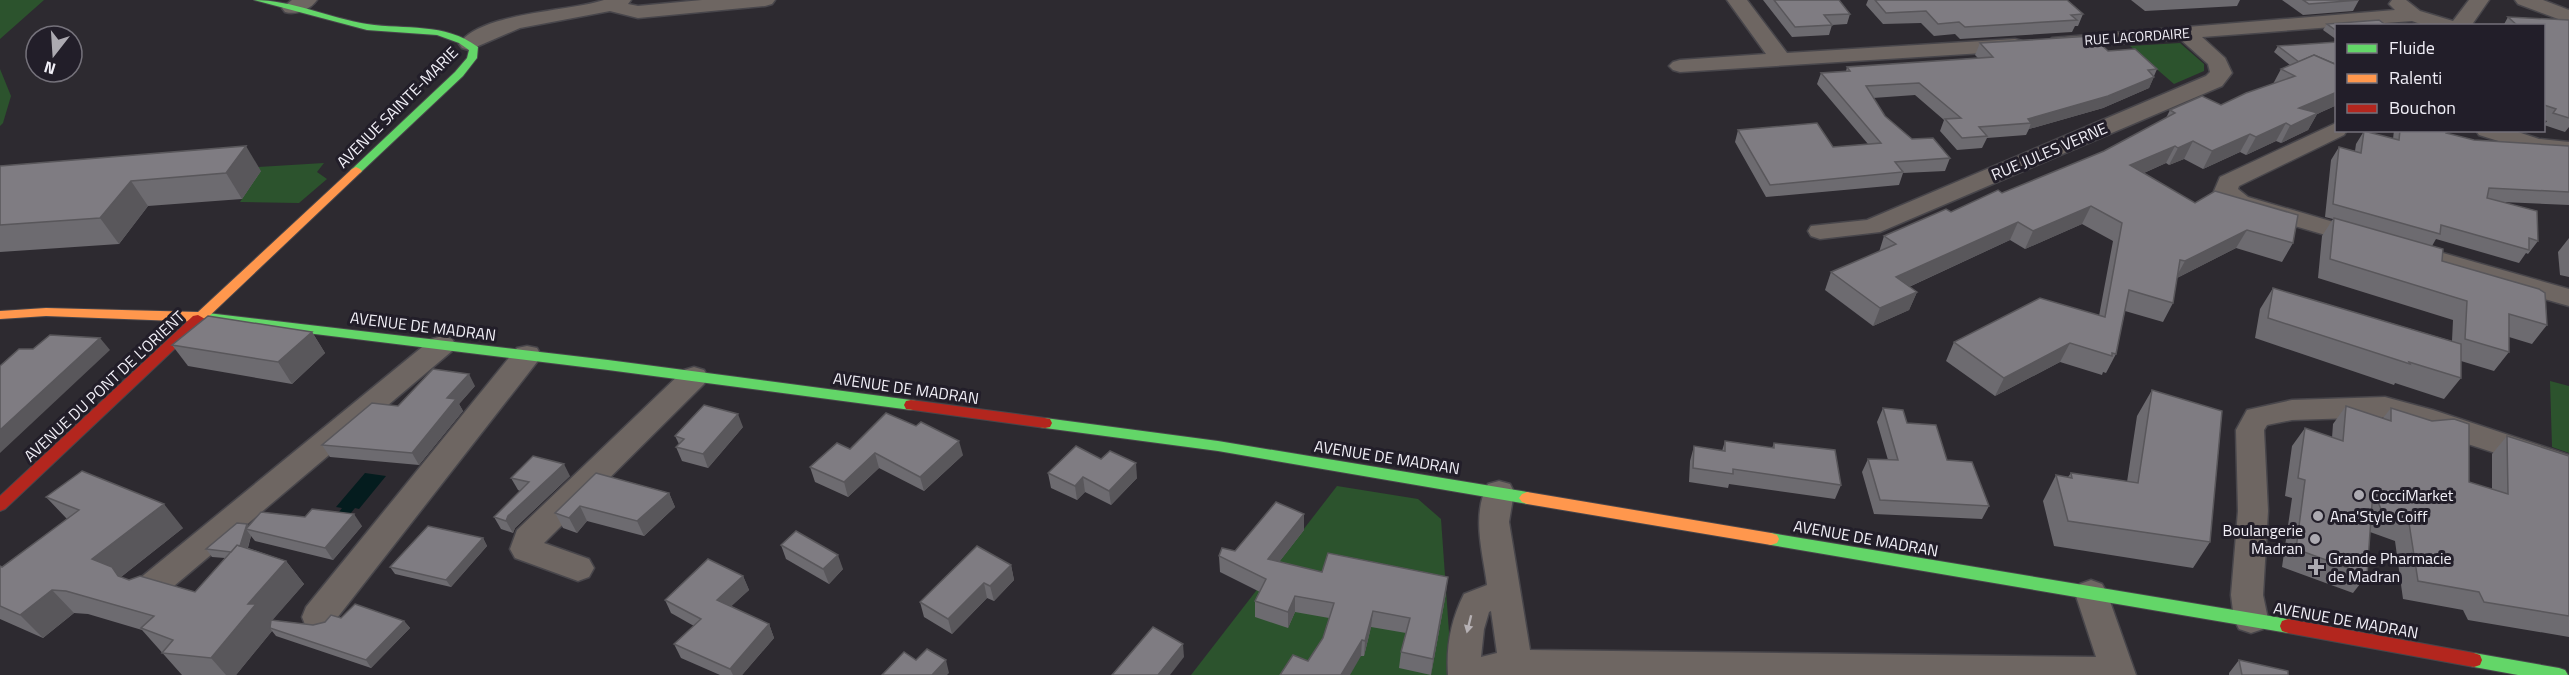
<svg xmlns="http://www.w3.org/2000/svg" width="2569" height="675" font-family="'Titillium Web',sans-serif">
	<rect width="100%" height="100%" fill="#2d2a30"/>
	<g fill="#2c532d">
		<path d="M0 0H44L0 39Z"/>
		<path d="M2180 43 2204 64V71L2174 84 2130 46Z"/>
		<path d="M0 69 11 96 3 123 0 126Z"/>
		<path d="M324 163 317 172 327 179 299 203 240 202 260 171 0 183Z"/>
		<path d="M2550 381 2569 386V453L2552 447Z"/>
		<path d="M1337 486 1418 499 1441 519 1452 675H1191Z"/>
	</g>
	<path fill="#041c1e" d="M365 473 386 476 359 509 355 508 350 514 339 512 342 508 336 507Z"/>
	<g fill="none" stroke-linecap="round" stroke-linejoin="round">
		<g stroke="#48464b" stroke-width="3">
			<g id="street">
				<path d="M292 0H317C310 10 296 15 285 12L282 8Z"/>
				<path d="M604 0H631L628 4 638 6 702 0H775L772 4 765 6 638 18 610 11 520 28 469 50 462 48 459 44C481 12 568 12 604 0Z"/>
				<path d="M1727 0H1747L1787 53 2015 39 2022 41 2025 45 2022 49 2015 51 1680 72 1673 70 1669 66 1673 62 1680 60 1766 54Z"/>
				<path d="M2392 0H2406L2420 11 2453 21 2469 0H2489L2471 26H2426L2412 21 2202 37 2225 58 2232 73 2222 86 1880 232 1820 239 1811 236 1808 231 1811 226 1867 220 2206 76 2210 72 2208 64 2180 39 2059 48 2052 46 2049 42 2052 38 2395 10 2389 4Z"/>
				<path d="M2515 0H2543L2569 10V23L2518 4Z"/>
				<path d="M2336 123V130H2347L2344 135 2239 186 2238 189 2248 197 2371 233 2374 238 2371 243 2362 246 2353 243 2230 207 2214 191 2220 177Z"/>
				<path d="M2476 130H2512L2539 139 2569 142V156L2537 153 2479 135Z"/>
				<path d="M2408 243 2569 289V306L2399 257 2395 251 2399 245Z"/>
				<path d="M442 336 452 339 456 345 452 351 161 597 150 601 139 597 134 588 139 579 432 339Z"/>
				<path d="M527 346 537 348 541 355 537 362 330 627 318 630 306 627 302 617 306 607 517 348Z"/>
				<path d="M694 367 704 370 708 377 704 384 544 543 589 559 594 568 589 577 578 581 515 558 510 549 517 530 684 370Z"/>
				<path d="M2385 397 2433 410 2569 455V477L2385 417 2292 420 2267 425 2264 430 2268 511 2263 595 2268 619 2263 629 2251 633 2239 629 2234 619 2231 595 2238 511 2236 430 2247 410 2292 400Z"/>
				<path d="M1499 481 1510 484 1514 492 1509 522 1530 650 2096 657 2075 593 2080 584 2091 580 2102 584 2107 593 2136 675H1448C1446 645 1451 620 1464 594L1487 585C1483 553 1471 515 1488 484ZM1491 611 1497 653 1481 657 1484 629 1489 612Z"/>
			</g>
		</g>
		<g stroke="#48464b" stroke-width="2">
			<g id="fast">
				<path d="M254 0C292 0 329 18 367 24 406 30 444 22 478 47L477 58 463 76 360 173H352L350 171 352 169 455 72 467 58 469 50 459 43 437 35 367 30Z"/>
				<path d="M199 312 608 360 911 400 916 401 918 405 916 409 911 410 608 370 194 319 192 316 194 313Z"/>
				<path d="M1045 418 1218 441 1527 492 1532 494 1535 498 1532 502 1527 504 1218 451 1045 428 1040 427 1038 423 1040 419Z"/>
				<path d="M1771 533 2288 619 2294 621 2296 626 2294 631 2288 633 1771 545 1765 543 1763 539 1765 535Z"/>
				<path d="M2474 653 2559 668 2565 670 2568 675H2518L2474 667 2468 665 2466 660 2468 655Z"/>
			</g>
		</g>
		<g stroke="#48464b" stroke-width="2">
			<g id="slow">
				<path d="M356 167 360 169 362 171 360 173 203 322 46 316 0 319V311L46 308 198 312 352 169Z"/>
				<path d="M1527 492 1771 533 1777 535 1779 539 1777 543 1771 545 1527 504 1522 502 1519 498 1522 494Z"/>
			</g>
		</g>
		<g stroke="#48464b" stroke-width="2">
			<g id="jam">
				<path d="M198 315 205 319 203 322 5 509 0 511V496L193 316Z"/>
				<path d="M911 400 1045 418 1050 419 1052 423 1050 427 1045 428 906 409 904 405 906 401Z"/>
				<path d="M2288 619 2474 653 2480 655 2482 660 2480 665 2474 667 2288 633 2282 631 2280 626 2282 621Z"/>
			</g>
		</g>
		<use href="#street" fill="#6e6662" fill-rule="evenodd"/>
		<use href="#fast" fill="#63d668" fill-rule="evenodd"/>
		<use href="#slow" fill="#ff974d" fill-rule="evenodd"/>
		<use href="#jam" fill="#b3261e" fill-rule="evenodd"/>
	</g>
	<g fill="#6d6b70">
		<path d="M1763 0H1839L1850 14 1847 24 1832 25 1829 35 1792 37Z"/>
		<path d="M1868 0H2067L2083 14 2078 26H2075L2072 32 1960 39 1955 34 1934 36 1921 23 1883 24 1866 5Z"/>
		<path d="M2131 0H2240L2237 6 2145 11Z"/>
		<path d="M2282 0H2359L2353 11 2303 15Z"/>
		<path d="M2508 17 2569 20V127L2565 132 2544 125 2547 121 2544 120V26H2503Z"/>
		<path d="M2327 24 2337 26V40L2323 30Z"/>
		<path d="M2337 42V105L2317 114 2308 130 2281 143 2276 141 2246 155 2240 152 2203 169 2184 159 2169 165 2166 163 2144 173 2195 203 2293 243 2282 262 2236 248 2177 278 2173 303 2163 322 2125 311 2116 354 2106 373 2103 372 2102 375 2060 362 1995 396 1946 361 1954 342 2099 316 2113 241 2082 224 2025 249 2010 240 1909 287 1917 292 1909 310 1873 326 1825 290 1831 272 1879 252 1884 236 2002 193 2104 151 2166 118 2170 110 2221 105 2273 84 2281 69 2290 65 2274 52 2278 46Z"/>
		<path d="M1980 43 2108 51 2157 69 2149 88 2103 108 2029 129 2026 135 1987 138 1982 148 1957 150 1940 131 1944 120 1915 95 1873 98 1885 116 1912 139 1950 158 1945 171 1903 173 1899 185 1766 197 1735 142 1738 130 1833 147 1868 144 1817 84 1821 73 1846 71 1847 67 1978 58 1975 55Z"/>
		<path d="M2394 130H2447L2446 133 2474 140 2569 146V205L2502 202 2538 241 2528 254 2526 253 2519 263 2436 239 2432 246 2442 261 2547 325 2532 344 2509 337V352L2494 371 2461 361V378L2444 399 2395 383 2394 385 2255 338 2260 309 2273 288 2452 341 2453 320 2318 278 2322 236 2333 219 2325 217 2331 160 2339 147 2355 151 2356 144 2364 131 2393 139Z"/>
		<path d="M0 166 261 171 242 199 148 206 119 244 0 252Z"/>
		<path d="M2569 238V277L2560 275 2558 252Z"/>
		<path d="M312 332 325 353 292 384 188 366 172 345Z"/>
		<path d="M475 386 459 404 463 411 419 465 330 457 322 445 398 406Z"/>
		<path d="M2152 390 2210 542 2193 568 2054 546 2043 501 2056 475 2068 477 2071 473 2127 482 2137 416Z"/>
		<path d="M2346 406 2383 418 2391 408 2469 482 2492 489V454L2507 436 2569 456V637L2468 620 2463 610 2403 599 2395 541 2370 532 2367 575 2353 593 2282 567 2292 498 2285 496 2292 446 2305 428 2332 438 2333 424Z"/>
		<path d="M1883 408 1907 423 1947 460 1989 506 1982 519 1874 514 1862 472 1868 459 1888 460 1877 422Z"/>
		<path d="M743 427 708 468 682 461 676 447 679 444 675 436Z"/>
		<path d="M1725 441 1772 448 1774 443 1841 485 1835 499 1729 484 1728 488 1689 482 1690 461 1694 446 1722 451Z"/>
		<path d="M850 449 963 455 924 491 879 468 848 497 815 482 810 467Z"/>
		<path d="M596 473 669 493 675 507 644 536 587 521 577 533 563 528 555 513Z"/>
		<path d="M1048 473 1137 478 1111 505 1085 492 1077 500 1051 488Z"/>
		<path d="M570 476 515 528 513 533 501 529 494 517 520 491 518 490 511 478Z"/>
		<path d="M46 497 183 528 121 577 129 580 195 592 225 558 212 557 206 549 247 524 248 526H362L333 560 255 541 251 536 248 548 286 561 304 584 272 620 313 625 341 618 404 621 410 628 371 668 276 636 272 631 236 675H182L142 630 88 614 74 613 43 638 0 619V566L2 567 67 519Z"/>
		<path d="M1304 530 1279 562 1322 572 1446 593 1431 675 1399 668 1401 652 1406 633 1371 627 1364 656H1361L1308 661 1323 638 1329 618 1295 612 1288 628 1255 617V601L1260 592 1220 572 1219 556 1235 551Z"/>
		<path d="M483 538 487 546 451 587 395 574 390 567Z"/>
		<path d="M781 545 843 569 829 584 786 559Z"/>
		<path d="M1011 565 1014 580 994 601 987 598 952 634 924 617 920 602Z"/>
		<path d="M743 576 749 590 731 606 769 624 774 638 742 675H720L681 658 674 644 694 626 671 613 665 600Z"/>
		<path d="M2239 660 2288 675H2229V673Z"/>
	</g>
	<g fill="#59575b">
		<path d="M2154 77 2149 88 2103 108 2029 129 2031 123 2028 119Z"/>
		<path d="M2337 92V105L2317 114 2308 130 2281 143 2299 108Z"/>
		<path d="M2286 123 2276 141 2246 155 2256 137Z"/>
		<path d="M2250 134 2240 152 2203 169 2212 151Z"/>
		<path d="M2193 141 2184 159 2169 165 2178 148Z"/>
		<path d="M246 146 261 171 242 199 226 173Z"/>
		<path d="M2175 146 2166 163 2121 183 2130 165Z"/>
		<path d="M131 181 148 206 119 244 100 218Z"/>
		<path d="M2091 206 2082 224 2025 249 2033 231Z"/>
		<path d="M2018 222 2010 240 1889 296 1896 277Z"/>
		<path d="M2247 230 2236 248 2175 279 2185 261Z"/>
		<path d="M1917 292 1909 310 1873 326 1880 308Z"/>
		<path d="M312 332 325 353 292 384 278 362Z"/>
		<path d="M100 338 110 350 0 453V430Z"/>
		<path d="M2070 343 2060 362 1995 396 2004 378Z"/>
		<path d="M469 374 475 386 459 404 463 411 419 465 412 453 447 398Z"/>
		<path d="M738 414 743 427 708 468 703 454Z"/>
		<path d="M959 441 963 455 924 491 920 477Z"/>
		<path d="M875 453 879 468 848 497 844 482Z"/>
		<path d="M1136 463 1137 478 1111 505 1109 491Z"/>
		<path d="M564 464 570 476 515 528 513 533 506 521 508 516Z"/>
		<path d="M1083 477 1085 492 1077 500 1075 486Z"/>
		<path d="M669 493 675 507 644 536 637 521Z"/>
		<path d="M164 504 183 528 121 577 133 590 92 559Z"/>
		<path d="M580 506 587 521 577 533 569 518Z"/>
		<path d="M354 514 362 526 333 560 325 548Z"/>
		<path d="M1304 514V530L1269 575 1268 559Z"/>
		<path d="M247 524 252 531 246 529 251 536 244 560 238 553Z"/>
		<path d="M483 538 487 546 451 587 446 580Z"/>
		<path d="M838 555 843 569 829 584 823 569Z"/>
		<path d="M286 561 304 584 270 623 274 628H270L272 631 236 675H226L211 658 248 604Z"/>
		<path d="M1011 565 1014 580 994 601 990 586Z"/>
		<path d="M743 576 749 590 723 614 717 600Z"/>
		<path d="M1448 577 1446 593 1431 675 1433 659Z"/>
		<path d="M984 583 987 598 952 634 948 619Z"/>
		<path d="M52 590 74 613 43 638 20 615Z"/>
		<path d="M1295 596V612L1288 628V612Z"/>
		<path d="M1373 611 1371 627 1364 656 1365 641Z"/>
		<path d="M404 621 410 628 371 668 366 660Z"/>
		<path d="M769 624 774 638 742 675H733L730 669Z"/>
		<path d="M1362 640 1361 656 1350 675H1341Z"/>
		<path d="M1183 644 1184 657 1170 675H1158Z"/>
		<path d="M946 660 949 673 947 675H932Z"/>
	</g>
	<g fill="#7f7c82" stroke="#59575b" stroke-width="1.5">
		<path d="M1774 0H1839L1850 14 1824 15 1832 25 1795 27Z"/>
		<path d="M1875 0H2067L2083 14 2071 15 2077 20 1965 27 1959 22 1938 24 1926 11 1886 13Z"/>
		<path d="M2303 0H2359L2309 4Z"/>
		<path d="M2508 17 2569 20V118L2553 113 2556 109 2544 105V26H2518Z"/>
		<path d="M2379 20 2387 26H2337V31L2327 24Z"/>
		<path d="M2092 36 2108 51 2135 49 2157 69 2148 70 2154 77 2108 96 2028 119 2031 123 1979 127 1987 136 1962 138 1945 119 1961 118 1919 83 1866 86 1885 116 1912 139 1933 138 1950 158 1895 162 1903 172 1770 185 1738 130 1817 123 1833 147 1881 143 1821 73 1850 71 1847 67 1993 57 1980 43Z"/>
		<path d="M2337 42V64H2335L2314 55 2299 62 2278 46Z"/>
		<path d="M2314 55 2337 65V92L2299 108 2318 113 2291 126 2286 123 2256 137 2250 134 2212 151 2193 141 2178 148 2175 146 2130 165 2195 203 2215 191 2298 215 2293 243 2247 230 2185 261 2180 260 2173 303 2129 290 2116 354 2112 353V356L2070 343 2004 378 1954 342 2040 298 2105 317 2122 223 2091 206 2033 231 2018 222 1896 277 1917 292 1880 308 1831 272 1896 244 1884 236 1946 209 1951 212 1998 190 2002 193 2104 151 2175 113 2170 110 2202 96 2221 105 2246 93 2295 76 2281 69Z"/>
		<path d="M2400 130H2447L2446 133 2474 140 2569 146V192L2489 188 2487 198 2537 211 2538 241 2529 238V250L2441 225 2440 234 2333 204 2339 147 2361 153 2364 131 2399 140Z"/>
		<path d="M246 146 226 173 131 181 100 218 0 225V166Z"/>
		<path d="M2334 218 2443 249 2442 261 2539 289 2545 293 2547 325 2509 314V352L2465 339 2467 301 2330 259Z"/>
		<path d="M2273 288 2461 344V378L2409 362 2410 364 2268 318Z"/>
		<path d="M208 316 312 332 278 362 172 345Z"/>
		<path d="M50 335 100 338 0 430V366L19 349H33Z"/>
		<path d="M433 369 469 374 447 398 456 399 412 453 322 445 372 403 398 406Z"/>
		<path d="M2152 390 2222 411 2210 542 2068 521 2056 475 2072 478 2071 473 2138 483Z"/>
		<path d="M704 405 738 414 703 454 676 447 684 439 675 436Z"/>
		<path d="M2346 406 2391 421V408L2432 421 2454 419 2469 424V482L2508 494 2507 436 2569 456V616L2484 602 2479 592 2418 581 2409 523 2383 514 2373 490 2367 575 2296 549 2305 480 2298 478 2305 428 2343 441Z"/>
		<path d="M1883 408 1903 410 1907 423 1936 425 1947 460 1972 462 1989 506 1880 500 1868 459 1898 460Z"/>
		<path d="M886 413 916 426 921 422 959 441 920 477 875 453 844 482 810 467 837 443 850 449Z"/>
		<path d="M1725 441 1774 448V443L1835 450 1841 485 1733 469V474L1693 468 1694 446 1725 451Z"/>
		<path d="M1076 446 1101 459 1110 451 1136 463 1109 491 1083 477 1075 486 1048 473Z"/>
		<path d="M533 456 564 464 508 516 506 521 494 517 529 482 511 478Z"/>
		<path d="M82 471 164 504 92 559 112 567 118 576 129 580 140 576 195 592 237 545 286 561 248 604H256L211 658 162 653 173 640 141 628 154 616 66 591 52 590 20 615 0 606V566L2 567 79 510 46 497Z"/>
		<path d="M596 473 669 493 637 521 580 506 569 518 555 513Z"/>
		<path d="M1276 502 1304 514 1268 559 1322 572 1328 553 1448 577 1433 659 1401 652 1410 618 1373 611 1365 641 1362 640 1341 675H1280L1293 655 1308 661 1323 638 1334 603 1295 596 1288 612 1255 601 1266 579 1219 556 1222 548 1235 551Z"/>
		<path d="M312 509 354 514 325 548 246 529 261 512 305 517Z"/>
		<path d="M237 523 247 524 240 546 237 545 231 552 206 549Z"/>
		<path d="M428 526 483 538 446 580 390 567Z"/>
		<path d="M796 531 838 555 823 569 781 545Z"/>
		<path d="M977 546 1011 565 990 586 984 583 948 619 920 602Z"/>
		<path d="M708 559 743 576 717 600 769 624 730 669 674 644 701 619 665 600Z"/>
		<path d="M355 604 404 621 366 660 270 628 271 620 313 625 325 622 331 615 341 618Z"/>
		<path d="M1153 627 1183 644 1158 675H1112Z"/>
		<path d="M927 649 946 660 932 675H882L904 652 916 660Z"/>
		<path d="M2239 660 2288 671V675H2242Z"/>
	</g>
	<defs><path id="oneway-solid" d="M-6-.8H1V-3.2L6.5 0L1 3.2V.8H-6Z" transform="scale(1.5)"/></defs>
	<use fill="#b6b1b4" href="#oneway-solid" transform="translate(1469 624) rotate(104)"/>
	<g fill="#acaab1" stroke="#221e29" stroke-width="2">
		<circle cx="2359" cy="495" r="6"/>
		<circle cx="2318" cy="516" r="6"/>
		<circle cx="2315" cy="539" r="6"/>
		<path d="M2313 558h6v6h6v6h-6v6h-6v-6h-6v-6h6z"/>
	</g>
	<g text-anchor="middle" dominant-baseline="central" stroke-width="6" stroke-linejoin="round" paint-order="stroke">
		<g font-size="14" fill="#f1eff7" stroke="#221e29">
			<text transform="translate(2137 36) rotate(-4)">RUE LACORDAIRE</text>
		</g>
		<g font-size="16" fill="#f1eff7" stroke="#221e29">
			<text transform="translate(397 107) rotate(-45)">AVENUE SAINTE-MARIE</text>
			<text transform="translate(2049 151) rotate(-23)">RUE JULES VERNE</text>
			<text transform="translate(423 326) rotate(7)">AVENUE DE MADRAN</text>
			<text transform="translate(104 386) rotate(-43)">AVENUE DU PONT DE L'ORIENT</text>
			<text transform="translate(906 388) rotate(8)">AVENUE DE MADRAN</text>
			<text transform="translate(1387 457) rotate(9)">AVENUE DE MADRAN</text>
			<text transform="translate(1866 538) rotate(10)">AVENUE DE MADRAN</text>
			<text transform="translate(2346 620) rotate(10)">AVENUE DE MADRAN</text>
		</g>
		<g font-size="16" fill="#f1eff7" stroke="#221e29" text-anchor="start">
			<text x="2371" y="495">CocciMarket</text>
			<text x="2330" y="516">Ana'Style Coiff</text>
			<text x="2303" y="530" text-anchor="end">Boulangerie<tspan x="2303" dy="18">Madran</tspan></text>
			<text x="2328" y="558">Grande Pharmacie<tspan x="2328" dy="18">de Madran</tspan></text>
		</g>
	</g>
	<rect x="2335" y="24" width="210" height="108" fill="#221e29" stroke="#75727b" stroke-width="1.5"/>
	<rect x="2347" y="44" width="30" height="9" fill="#63d668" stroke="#75727b" stroke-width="1.5"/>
	<text x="2389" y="54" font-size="18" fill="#f1eff7">Fluide</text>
	<rect x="2347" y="74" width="30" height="9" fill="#ff974d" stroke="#75727b" stroke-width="1.5"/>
	<text x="2389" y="84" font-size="18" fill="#f1eff7">Ralenti</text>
	<rect x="2347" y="104" width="30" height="9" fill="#b3261e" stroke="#75727b" stroke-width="1.5"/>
	<text x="2389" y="114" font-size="18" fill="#f1eff7">Bouchon</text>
	<g transform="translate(54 54) rotate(197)"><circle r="28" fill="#221e29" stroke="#75727b" stroke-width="1.5"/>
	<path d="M0-4.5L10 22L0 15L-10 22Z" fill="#acaab1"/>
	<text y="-9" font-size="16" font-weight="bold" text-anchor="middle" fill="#f1eff7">N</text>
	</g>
</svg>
